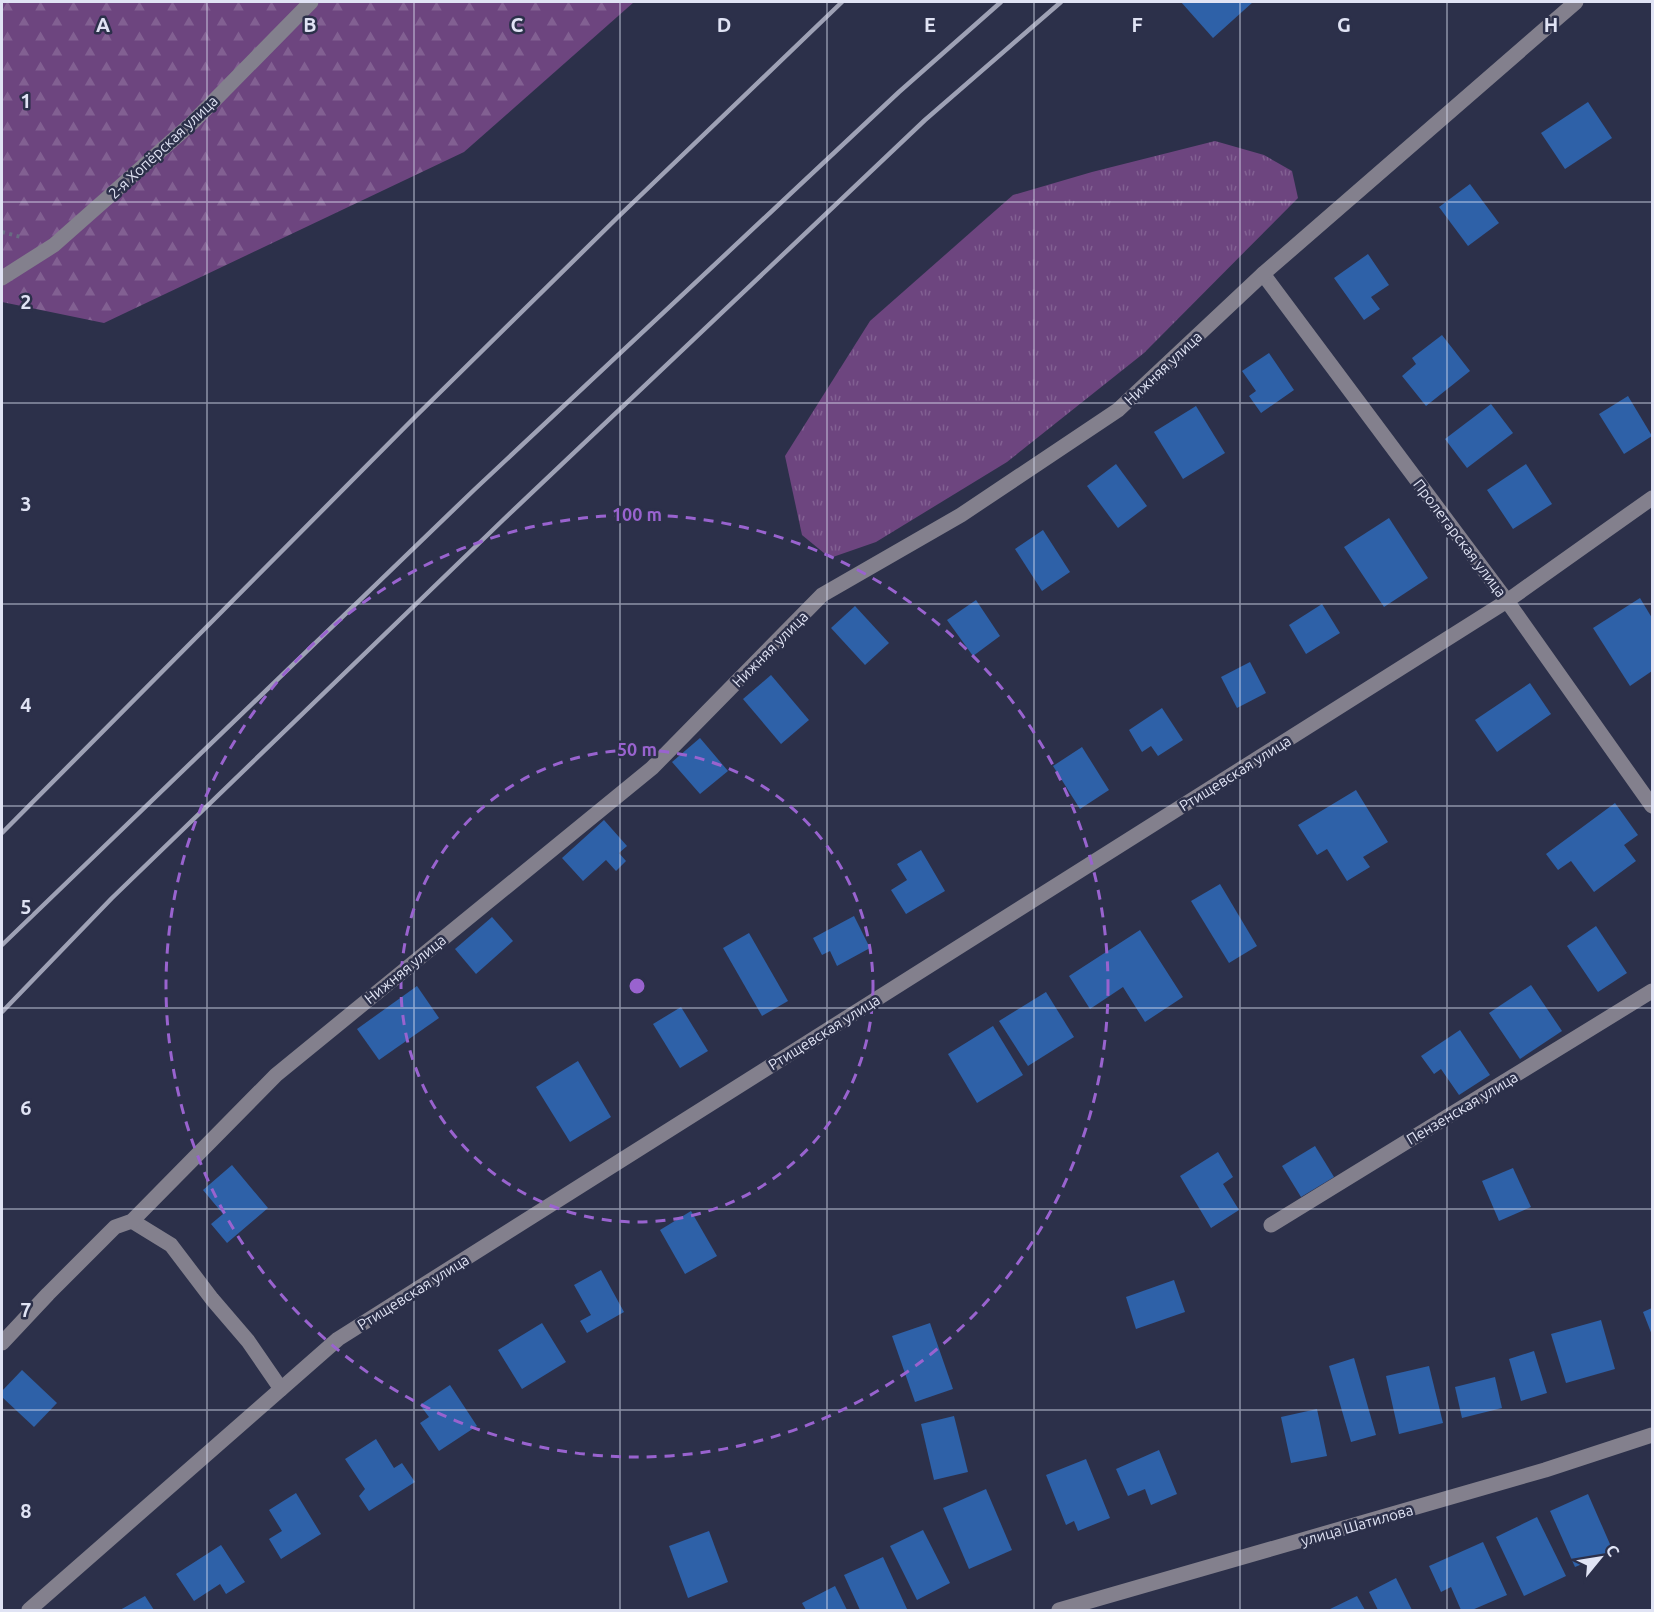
<svg xmlns="http://www.w3.org/2000/svg" width="1654" height="1612" font-family="Ubuntu,sans-serif">
	<defs>
		<pattern id="grass-tufts" width="24" height="20" patternUnits="userSpaceOnUse" patternTransform="scale(1.5)"><rect width="24" height="20" fill="#6d457f"/><path d="M3 7l-1-3M5 7V3M7 7l1-3M15 17l-1-3M17 17v-4M19 17l1-3" fill="none" stroke="#826092"/></pattern>
		<pattern id="forest-firs" width="22" height="20" patternUnits="userSpaceOnUse" patternTransform="scale(1.5)"><rect width="22" height="20" fill="#6d457f"/><path d="M5 1l3.5 6h-7zM16 11l3.5 6h-7z" fill="#826092"/></pattern>
	</defs>
	<rect width="100%" height="100%" fill="#2c304a"/>
	<path fill="url(#grass-tufts)" d="M1215 141 1264 155 1292 171 1298 198 1144 353 1007 462 876 542 830 558 802 535 785 456 870 321 1013 195 1092 172Z"/>
	<path fill="url(#forest-firs)" d="M2 2H634L464 152 104 323 2 302Z"/>
	<g fill="#2e61a8">
		<path d="M1181 2H1253L1213 38Z"/>
		<path d="M1588 102 1612 138 1565 169 1541 133Z"/>
		<path d="M1470 184 1499 223 1468 246 1439 207Z"/>
		<path d="M1368 254 1389 285 1371 297 1380 309 1364 320 1334 278Z"/>
		<path d="M1442 335 1470 371 1426 406 1402 376 1416 364 1412 358Z"/>
		<path d="M1269 353 1294 390 1261 413 1249 396 1256 391 1242 371Z"/>
		<path d="M1628 396 1652 436 1624 454 1599 414Z"/>
		<path d="M1491 404 1513 433 1467 468 1445 439Z"/>
		<path d="M1196 406 1225 453 1183 479 1154 432Z"/>
		<path d="M1116 464 1147 506 1118 528 1087 486Z"/>
		<path d="M1526 464 1552 504 1513 529 1487 490Z"/>
		<path d="M1389 518 1428 578 1384 607 1344 547Z"/>
		<path d="M1043 530 1070 572 1042 591 1015 549Z"/>
		<path d="M1640 598 1652 618V671L1630 686 1593 628Z"/>
		<path d="M976 600 1000 636 973 656 947 620Z"/>
		<path d="M1322 604 1340 633 1306 654 1289 625Z"/>
		<path d="M855 606 889 643 865 665 831 628Z"/>
		<path d="M1250 662 1266 693 1237 708 1221 677Z"/>
		<path d="M771 675 809 720 781 744 743 699Z"/>
		<path d="M1530 683 1551 714 1497 752 1475 720Z"/>
		<path d="M1162 708 1183 740 1158 756 1151 746 1142 752 1129 730Z"/>
		<path d="M700 738 728 771 700 794 672 762Z"/>
		<path d="M1082 747 1109 790 1080 809 1053 766Z"/>
		<path d="M1356 790 1388 842 1363 857 1370 867 1347 881 1327 849 1317 855 1298 825Z"/>
		<path d="M1615 803 1638 835 1624 845 1636 861 1594 892 1571 861 1558 870 1546 854Z"/>
		<path d="M604 820 627 846 619 853 626 861 616 871 606 860 583 881 562 858Z"/>
		<path d="M921 850 945 891 906 914 891 890 907 880 897 864Z"/>
		<path d="M1220 884 1257 946 1229 963 1191 901Z"/>
		<path d="M854 916 870 948 837 966 830 951 822 955 813 938Z"/>
		<path d="M492 917 513 941 476 974 455 949Z"/>
		<path d="M1596 926 1627 973 1598 992 1567 946Z"/>
		<path d="M1140 930 1183 997 1145 1022 1123 987 1090 1009 1069 976Z"/>
		<path d="M749 933 788 1001 762 1016 723 948Z"/>
		<path d="M1531 985 1562 1031 1520 1059 1489 1013Z"/>
		<path d="M417 986 439 1018 379 1060 357 1029Z"/>
		<path d="M1046 992 1074 1037 1028 1066 999 1021Z"/>
		<path d="M681 1007 708 1051 680 1068 653 1024Z"/>
		<path d="M993 1026 1023 1075 977 1103 948 1054Z"/>
		<path d="M1460 1030 1490 1075 1459 1095 1441 1069 1434 1074 1421 1056Z"/>
		<path d="M578 1061 611 1117 570 1142 536 1087Z"/>
		<path d="M1315 1146 1334 1177 1301 1197 1282 1166Z"/>
		<path d="M1218 1152 1233 1177 1223 1184 1239 1210 1211 1228 1180 1176Z"/>
		<path d="M232 1165 268 1208 227 1243 211 1224 223 1214 203 1190Z"/>
		<path d="M1513 1168 1531 1207 1499 1221 1482 1181Z"/>
		<path d="M691 1211 717 1256 685 1274 660 1230Z"/>
		<path d="M601 1270 624 1312 587 1333 580 1321 591 1315 574 1285Z"/>
		<path d="M1174 1280 1185 1312 1136 1329 1126 1297Z"/>
		<path d="M1652 1308V1335L1643 1312Z"/>
		<path d="M1601 1320 1615 1369 1566 1383 1551 1334Z"/>
		<path d="M542 1323 566 1362 522 1389 498 1350Z"/>
		<path d="M930 1323 953 1389 915 1402 892 1336Z"/>
		<path d="M1534 1351 1547 1393 1521 1401 1509 1359Z"/>
		<path d="M1354 1358 1376 1435 1351 1442 1329 1366Z"/>
		<path d="M1429 1366 1443 1423 1399 1434 1386 1376Z"/>
		<path d="M22 1370 57 1403 34 1427 2 1397V1391Z"/>
		<path d="M1495 1377 1502 1408 1462 1418 1455 1387Z"/>
		<path d="M450 1385 477 1426 439 1451 420 1423 429 1417 420 1405Z"/>
		<path d="M1317 1409 1327 1456 1291 1463 1281 1417Z"/>
		<path d="M954 1416 968 1472 934 1480 921 1424Z"/>
		<path d="M376 1439 394 1468 402 1463 415 1482 369 1511 359 1496 365 1489 345 1459Z"/>
		<path d="M1159 1450 1177 1494 1151 1505 1145 1489 1128 1496 1116 1469Z"/>
		<path d="M1086 1459 1110 1518 1078 1531 1074 1521 1066 1525 1046 1475Z"/>
		<path d="M986 1489 1012 1550 969 1569 943 1508Z"/>
		<path d="M296 1493 321 1534 281 1559 269 1539 282 1531 269 1510Z"/>
		<path d="M1588 1494 1613 1551 1575 1567 1550 1511Z"/>
		<path d="M1537 1517 1566 1576 1524 1596 1496 1537Z"/>
		<path d="M923 1530 950 1583 917 1600 890 1546Z"/>
		<path d="M709 1531 728 1582 688 1598 669 1546Z"/>
		<path d="M1483 1542 1507 1595 1472 1610H1461L1451 1587 1441 1592 1429 1566Z"/>
		<path d="M221 1545 245 1582 226 1594 220 1584 194 1601 176 1574Z"/>
		<path d="M883 1557 907 1609 904 1610H860L844 1575Z"/>
		<path d="M1396 1578 1412 1610H1378L1369 1592Z"/>
		<path d="M835 1586 847 1610H806L802 1603Z"/>
		<path d="M145 1596 154 1610H120Z"/>
		<path d="M1357 1596 1365 1610H1328Z"/>
	</g>
	<g fill="none" stroke-linecap="round" stroke-linejoin="round">
		<path stroke="#696c83" stroke-width="4" stroke-dasharray="3 4.5" stroke-linecap="butt" d="M2 232 21 237"/>
		<g stroke="#83808d" stroke-width="15">
			<path d="M1263 274 1507 601 1652 806"/>
			<path d="M2 278 54 245 192 123 311 2"/>
			<path d="M132 1221 171 1245 212 1299 248 1341 281 1389"/>
			<path d="M1271 1225 1652 991"/>
			<path d="M2 1343 48 1294 115 1227 132 1221 276 1075 652 768 822 595 961 515 1118 410 1263 274 1576 2"/>
			<path d="M29 1610 338 1339 1507 601 1652 498"/>
			<path d="M1059 1610 1545 1470 1652 1435"/>
		</g>
		<g stroke="#9ea1b5" stroke-width="4.5">
			<path d="M2 833 417 415 618 217 842 2"/>
			<path d="M2 945 474 490 899 92 1001 2"/>
			<path d="M2 1012 112 898 503 520 925 120 1061 2"/>
		</g>
	</g>
	<path fill="none" stroke="#e0e3f4" stroke-width="1.5" stroke-opacity="0.55" d="M207 2V1610M414 2V1610M620 2V1610M827 2V1610M1034 2V1610M1240 2V1610M1447 2V1610M2 202H1652M2 403H1652M2 604H1652M2 806H1652M2 1008H1652M2 1209H1652M2 1410H1652"/>
	<g fill="none" stroke="#9963cf" stroke-width="3" stroke-dasharray="10 8">
		<circle cx="637" cy="986" r="236"/>
		<circle cx="637" cy="986" r="471"/>
	</g>
	<g text-anchor="middle" dominant-baseline="central" stroke-width="5" stroke-linejoin="round" paint-order="stroke">
		<g font-size="15" fill="#e0e3f4" stroke="#2c304a">
			<text transform="translate(163 147) rotate(-43)">2-я Хопёрская улица</text>
			<text transform="translate(1163 368) rotate(-43)">Нижняя улица</text>
			<text transform="translate(1460 538) rotate(53)">Пролетарская улица</text>
			<text transform="translate(770 649) rotate(-45)">Нижняя улица</text>
			<text transform="translate(1235 773) rotate(-32)">Ртищевская улица</text>
			<text transform="translate(405 969) rotate(-39)">Нижняя улица</text>
			<text transform="translate(824 1032) rotate(-32)">Ртищевская улица</text>
			<text transform="translate(1462 1108) rotate(-31)">Пензенская улица</text>
			<text transform="translate(413 1292) rotate(-32)">Ртищевская улица</text>
			<text transform="translate(1357 1525) rotate(-16)">улица Шатилова</text>
		</g>
	</g>
	<g font-size="20" text-anchor="middle" font-weight="bold" fill="#e0e3f4" stroke="#2c304a" stroke-width="5" stroke-linejoin="round" paint-order="stroke">
		<text x="103" y="32">A</text>
		<text x="310" y="32">B</text>
		<text x="517" y="32">C</text>
		<text x="724" y="32">D</text>
		<text x="930" y="32">E</text>
		<text x="1137" y="32">F</text>
		<text x="1344" y="32">G</text>
		<text x="1551" y="32">H</text>
		<text x="26" y="108">1</text>
		<text x="26" y="309">2</text>
		<text x="26" y="511">3</text>
		<text x="26" y="712">4</text>
		<text x="26" y="914">5</text>
		<text x="26" y="1115">6</text>
		<text x="26" y="1317">7</text>
		<text x="26" y="1518">8</text>
	</g>
	<circle cx="637" cy="986" r="9" fill="#9963cf" stroke="#2c304a" stroke-width="3"/>
	<g font-size="18" text-anchor="middle" font-weight="bold" fill="#9963cf" stroke="#2c304a" stroke-width="5" stroke-linejoin="round" paint-order="stroke">
		<text x="637" y="521">100 m</text>
		<text x="637" y="756">50 m</text>
	</g>
	<rect width="1654" height="1612" fill="none" stroke="#e0e3f4" stroke-width="6"/>
	<g transform="translate(1600 1558) rotate(60)" stroke="#2c304a" stroke-width="4.5" paint-order="stroke">
	<path d="M0-4.5L10 22L0 15L-10 22Z" fill="#e0e3f4"/>
	<text y="-9" font-size="16" font-weight="bold" text-anchor="middle" fill="#e0e3f4">С</text>
	</g>
</svg>
